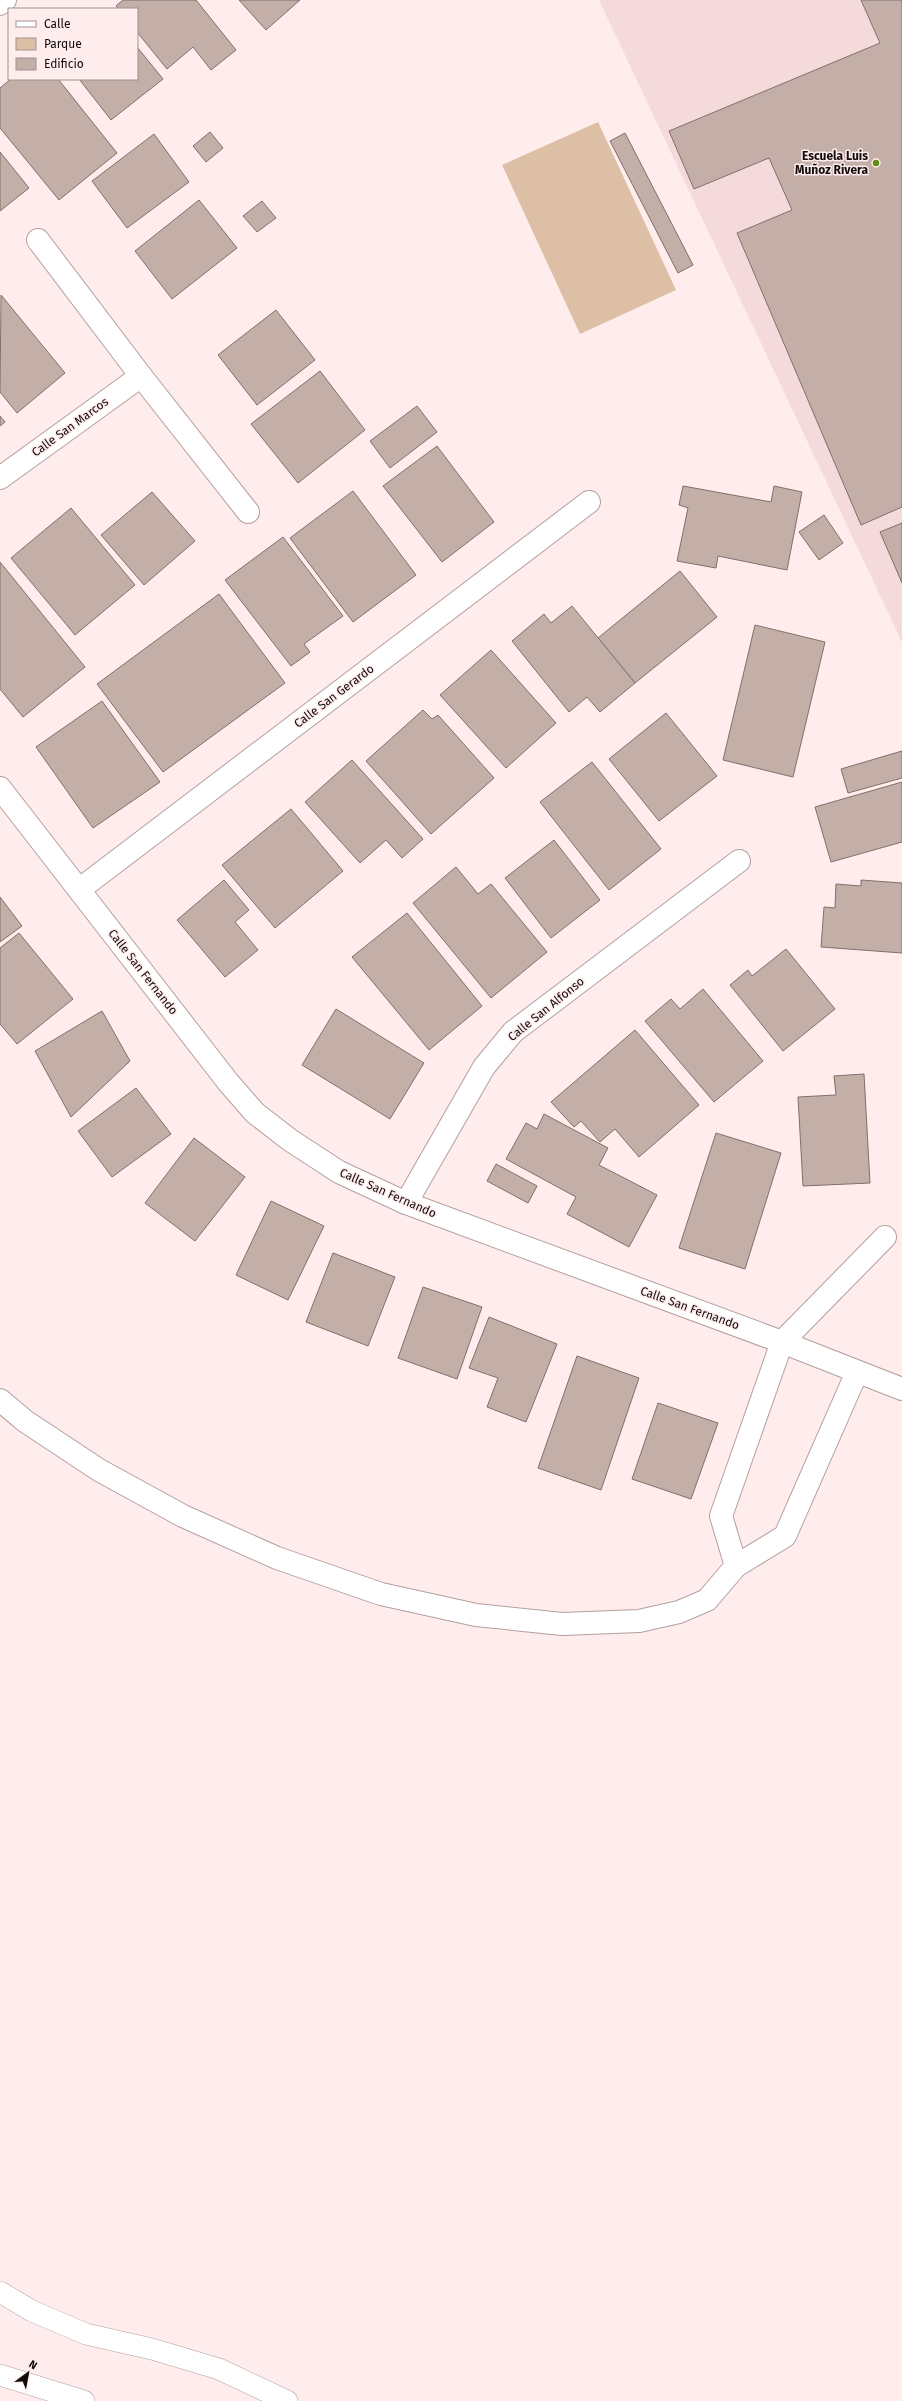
<svg xmlns="http://www.w3.org/2000/svg" width="902" height="2401" font-family="'Fira Sans',sans-serif">
	<rect width="100%" height="100%" fill="#ffecec"/>
	<path fill="#f4dada" d="M599 0H902V642Z"/>
	<path fill="#ddbfa6" d="M598 122 676 290 580 334 502 165Z"/>
	<g fill="#c3afa8" stroke="#826f69">
		<path d="M123 0H196L236 50 211 70 193 47 167 69 137 32V9H119L116 6Z"/>
		<path d="M239 0H300L266 30Z"/>
		<path d="M861 0H902V507L861 525 737 233 792 210 769 158 694 189 669 131 880 43Z"/>
		<path d="M137 47 163 79 111 120 79 79H137Z"/>
		<path d="M11 79H58L117 153 59 200 0 128V88Z"/>
		<path d="M210 132 223 148 206 162 193 146Z"/>
		<path d="M625 133 693 265 678 273 610 141Z"/>
		<path d="M154 134 189 182 127 228 92 181Z"/>
		<path d="M0 152 29 188 0 211Z"/>
		<path d="M199 200 237 248 172 299 135 251Z"/>
		<path d="M262 201 276 218 257 232 243 216Z"/>
		<path d="M1 295 65 373 17 413 0 392Z"/>
		<path d="M276 310 315 360 257 405 218 355Z"/>
		<path d="M320 371 365 430 298 483 251 424Z"/>
		<path d="M417 406 437 432 390 468 370 441Z"/>
		<path d="M0 416 5 422 0 426Z"/>
		<path d="M437 446 494 522 442 562 383 486Z"/>
		<path d="M683 486 771 502 774 486 802 492 787 570 718 556 716 568 677 561 688 508 679 505Z"/>
		<path d="M353 491 416 575 353 622 290 538Z"/>
		<path d="M152 492 195 541 144 585 101 535Z"/>
		<path d="M71 508 135 585 75 635 11 558Z"/>
		<path d="M824 515 843 543 819 560 799 532Z"/>
		<path d="M902 523V583L880 532Z"/>
		<path d="M283 537 343 616 304 644 310 652 291 666 225 580Z"/>
		<path d="M0 562 85 667 23 717 0 689Z"/>
		<path d="M680 571 717 617 635 683 598 638Z"/>
		<path d="M219 594 285 683 163 772 97 684Z"/>
		<path d="M572 606 635 683 600 712 587 697 569 712 512 641 544 614 551 623Z"/>
		<path d="M755 625 825 642 793 777 723 760Z"/>
		<path d="M491 650 556 723 506 768 440 695Z"/>
		<path d="M102 701 160 782 93 828 36 747Z"/>
		<path d="M423 710 432 719 438 715 494 778 431 834 366 761Z"/>
		<path d="M666 713 717 776 659 821 609 759Z"/>
		<path d="M902 751V778L848 793 841 769Z"/>
		<path d="M352 760 423 839 402 858 386 840 360 863 305 802Z"/>
		<path d="M592 762 661 849 609 890 540 802Z"/>
		<path d="M902 782V842L831 862 815 807Z"/>
		<path d="M291 809 343 871 275 928 222 865Z"/>
		<path d="M554 840 600 900 551 938 505 878Z"/>
		<path d="M456 867 478 894 491 884 547 952 491 998 413 903Z"/>
		<path d="M224 880 249 910 235 922 258 950 225 977 177 920Z"/>
		<path d="M861 880 902 883V953L821 947 824 907 835 908 836 884 861 886Z"/>
		<path d="M0 897 22 926 0 942Z"/>
		<path d="M407 913 482 1006 429 1050 352 957Z"/>
		<path d="M19 933 73 999 17 1044 0 1024V948Z"/>
		<path d="M786 949 835 1009 783 1051 730 985 748 970 752 976Z"/>
		<path d="M703 989 763 1061 714 1102 645 1021 671 999 680 1009Z"/>
		<path d="M336 1009 424 1063 390 1119 302 1065Z"/>
		<path d="M102 1011 130 1061 71 1117 35 1051Z"/>
		<path d="M635 1030 699 1105 639 1157 615 1129 600 1142 581 1121 574 1127 551 1102Z"/>
		<path d="M864 1074 870 1183 803 1186 798 1097 836 1095 834 1076Z"/>
		<path d="M136 1088 171 1134 112 1177 78 1131Z"/>
		<path d="M544 1114 608 1148 599 1165 657 1195 629 1247 567 1214 576 1197 506 1159 526 1123 537 1129Z"/>
		<path d="M716 1133 781 1153 745 1269 679 1248Z"/>
		<path d="M194 1138 245 1177 195 1241 145 1203Z"/>
		<path d="M496 1164 537 1186 528 1203 487 1181Z"/>
		<path d="M271 1201 324 1226 288 1300 236 1275Z"/>
		<path d="M333 1253 395 1277 368 1346 306 1322Z"/>
		<path d="M423 1287 482 1307 457 1379 398 1358Z"/>
		<path d="M489 1317 557 1344 526 1422 487 1407 498 1378 469 1368Z"/>
		<path d="M577 1356 639 1378 601 1490 538 1468Z"/>
		<path d="M658 1403 718 1423 691 1499 632 1479Z"/>
	</g>
	<g fill="none" stroke-linecap="round" stroke-linejoin="round">
		<g stroke="#b59f9f" stroke-width="22">
			<g id="lane">
				<path d="M0 2292 32 2311 86 2334 152 2349 219 2369 287 2401"/>
				<path d="M0 2375 84 2401"/>
			</g>
		</g>
		<g stroke="#b59f9f" stroke-width="24">
			<g id="street">
				<path d="M0 4 5 0"/>
				<path d="M38 240 141 376 248 512"/>
				<path d="M0 478 141 376"/>
				<path d="M0 788 228 1082 255 1113 290 1140 339 1172 406 1203 782 1342 885 1237"/>
				<path d="M80 889 589 502"/>
				<path d="M406 1203 484 1067 513 1032 739 861"/>
				<path d="M0 1400 25 1421 99 1470 183 1516 277 1558 381 1594 476 1615 562 1624 639 1621 679 1612 707 1600 736 1566 785 1536 857 1372"/>
				<path d="M736 1566 721 1516 782 1342 902 1389"/>
			</g>
		</g>
		<use href="#lane" stroke="#fff" stroke-width="21"/>
		<use href="#street" stroke="#fff" stroke-width="22"/>
	</g>
	<circle fill="#648c18" stroke="#ffecec" stroke-width="1.5" cx="876" cy="163" r="4"/>
	<g text-anchor="middle" dominant-baseline="central" stroke-width="3" stroke-linejoin="round" paint-order="stroke">
		<g font-size="12" font-weight="bold" fill="#120b0b" stroke="#ffecec" text-anchor="end">
			<text x="868" y="156">Escuela Luis<tspan x="868" dy="14">Muñoz Rivera</tspan></text>
		</g>
		<g font-size="12" fill="#120b0b" stroke="#ffecec">
			<text transform="translate(70 427) rotate(-36)">Calle San Marcos</text>
			<text transform="translate(334 696) rotate(-37)">Calle San Gerardo</text>
			<text transform="translate(143 972) rotate(52)">Calle San Fernando</text>
			<text transform="translate(546 1009) rotate(-39)">Calle San Alfonso</text>
			<text transform="translate(388 1193) rotate(24)">Calle San Fernando</text>
			<text transform="translate(690 1308) rotate(20)">Calle San Fernando</text>
		</g>
	</g>
	<rect x="8" y="8" width="130" height="72" fill="#ffecec" stroke="#a09292"/>
	<rect x="16" y="21" width="20" height="6" fill="#ffffff" stroke="#a09292"/>
	<text x="44" y="28" font-size="12" fill="#120b0b">Calle</text>
	<rect x="16" y="38" width="20" height="12" fill="#ddbfa6" stroke="#a09292"/>
	<text x="44" y="48" font-size="12" fill="#120b0b">Parque</text>
	<rect x="16" y="58" width="20" height="12" fill="#c3afa8" stroke="#a09292"/>
	<text x="44" y="68" font-size="12" fill="#120b0b">Edificio</text>
	<g transform="translate(28 2373) rotate(32)" stroke="#ffecec" stroke-width="3" paint-order="stroke">
	<path d="M0-3L7 15L0 10L-7 15Z" fill="#120b0b"/>
	<text y="-6" font-size="11" font-weight="bold" text-anchor="middle" fill="#120b0b">N</text>
	</g>
</svg>
